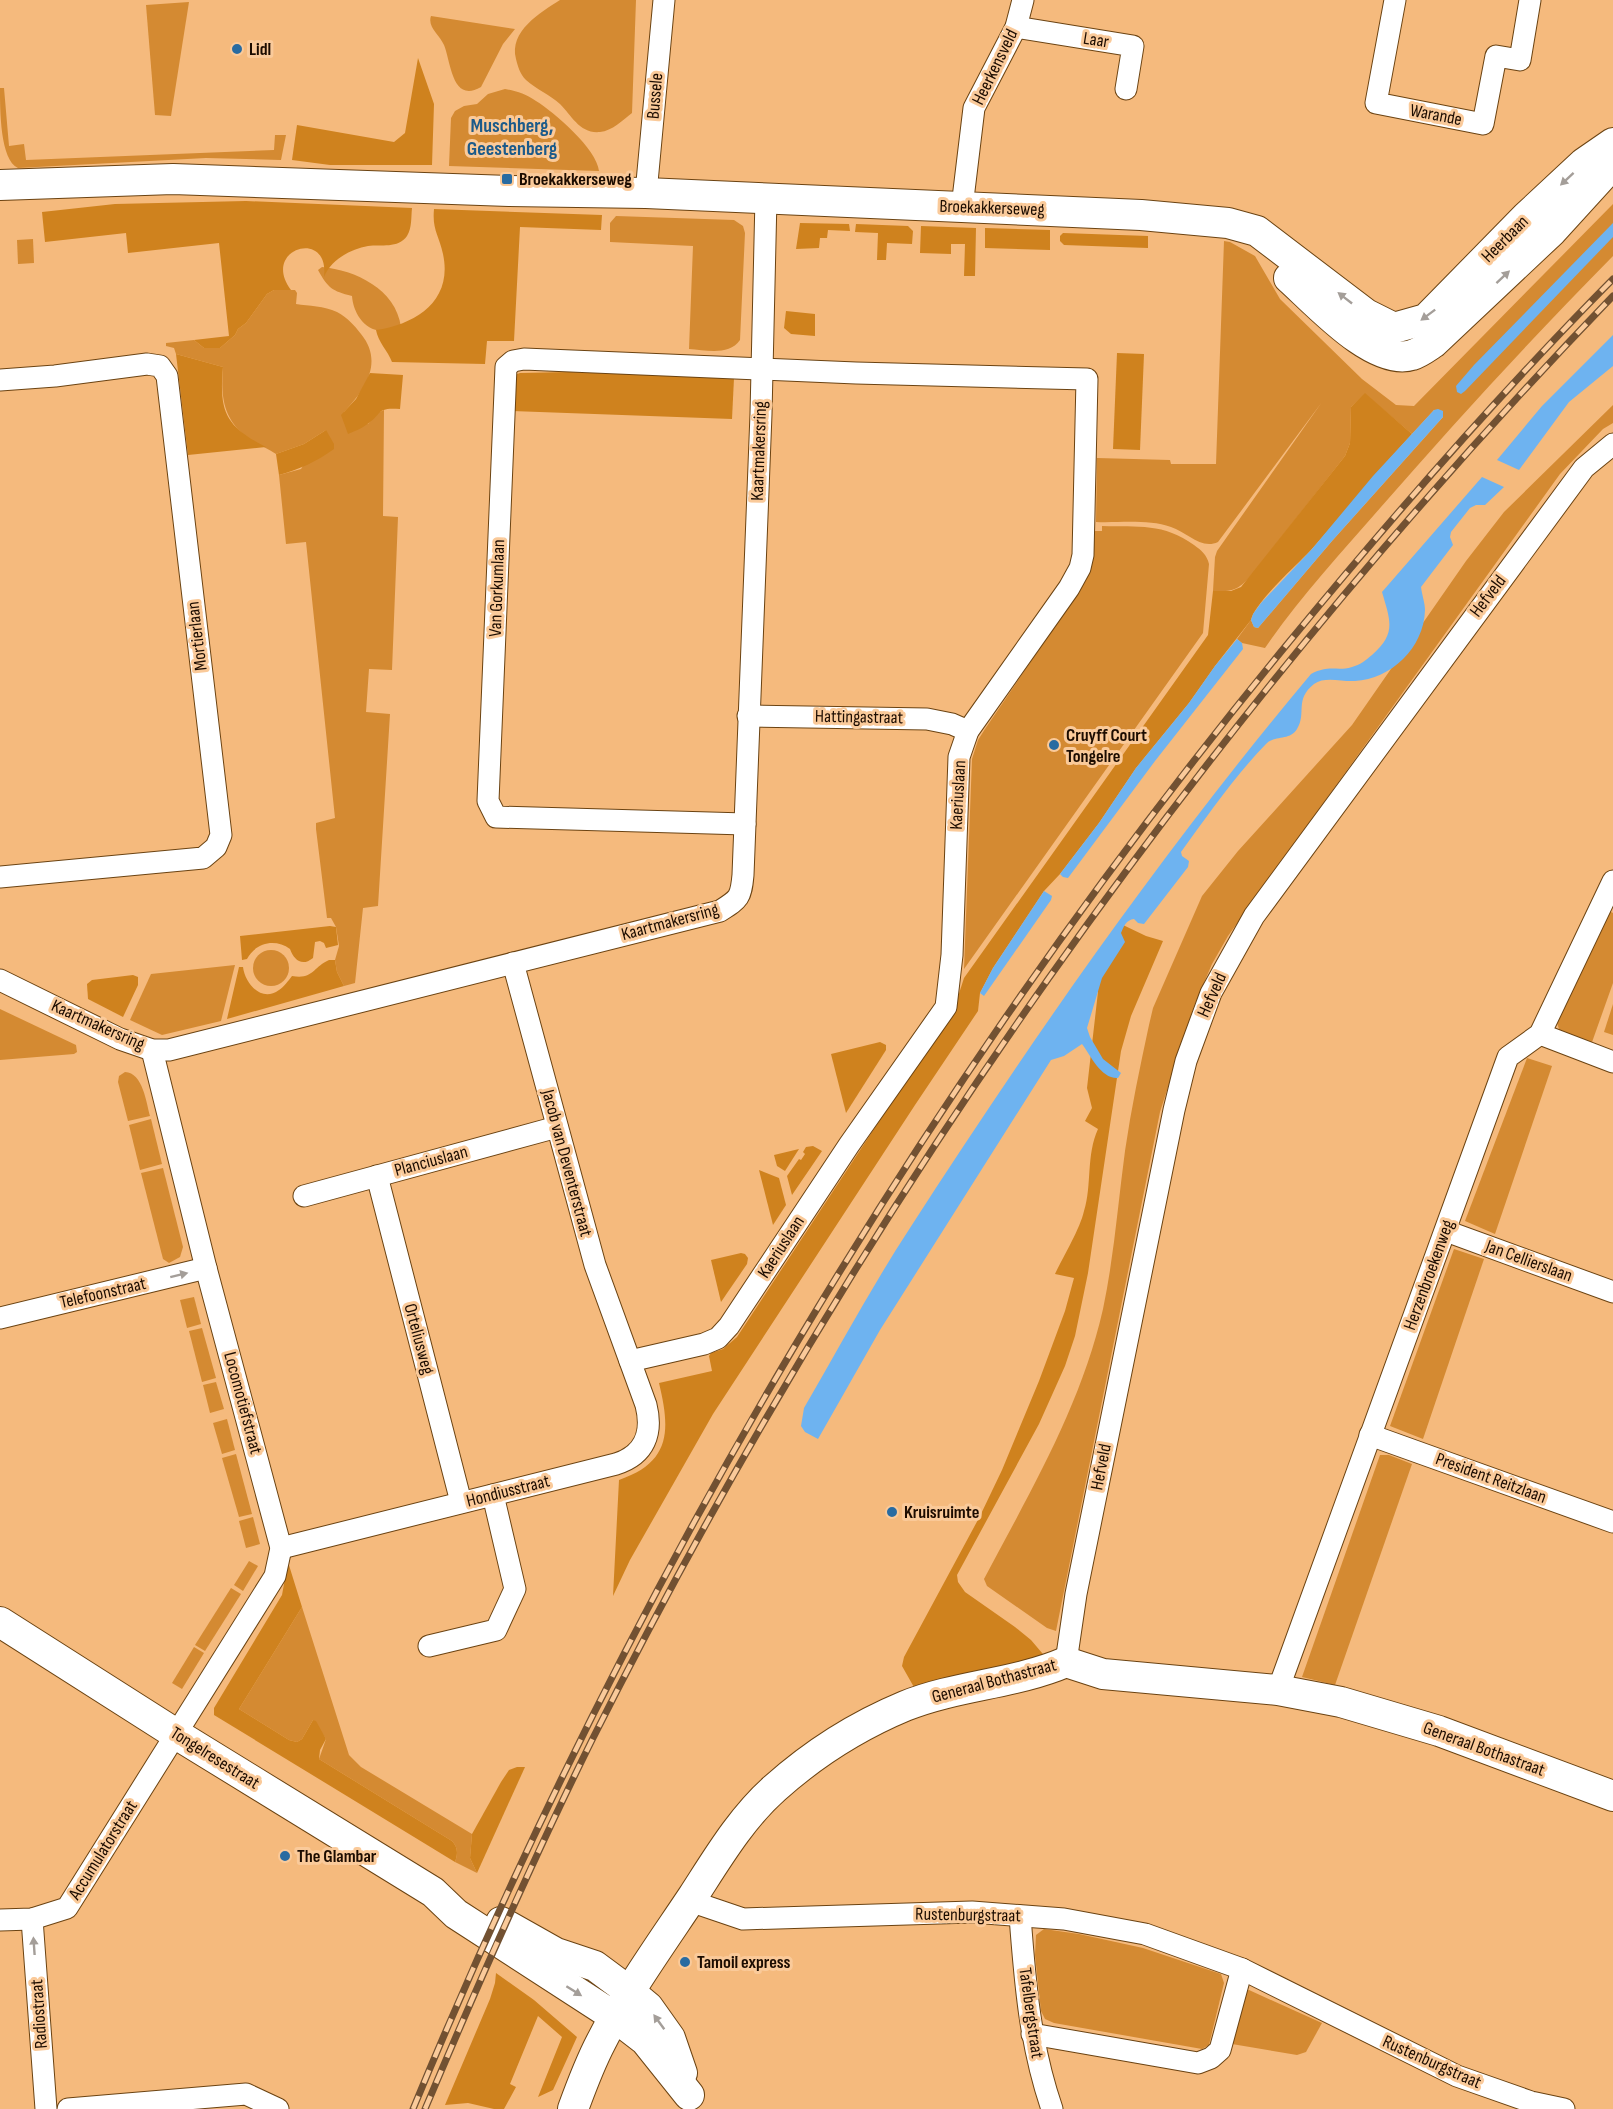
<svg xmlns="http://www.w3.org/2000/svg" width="1613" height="2109" font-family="'Sofia Sans Condensed',sans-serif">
	<rect width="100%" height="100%" fill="#f5ba7d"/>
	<g fill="#d48a32">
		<path d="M560 0H636L632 113C623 120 612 131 600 132 580 134 572 116 560 104 550 95 536 89 526 80 520 74 518 67 516 59 509 31 540 13 560 0Z"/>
		<path d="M189 2 171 116 155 115 146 5Z"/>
		<path d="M431 16 515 29 503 44 481 87C452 104 451 62 444 45 440 35 427 27 431 16Z"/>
		<path d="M0 88H4L9 146 24 144 26 160 274 150 275 135H286L281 160 206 158 18 168C0 160 0 110 0 88Z"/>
		<path d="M505 89C516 91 526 94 536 101 554 112 597 149 599 171L449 166 451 118 455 111 464 106 477 104 488 94Z"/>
		<path d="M1613 204V256C1533 337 1456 421 1381 507 1341 553 1299 598 1265 648L1242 643 1237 639 1251 620 1254 627 1258 628 1332 541 1443 417V411L1434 410 1412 434 1365 394 1351 407 1350 443 1345 456 1254 572C1239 589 1236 592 1213 591L1215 557 1217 551 1322 402 1218 542C1201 550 1187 532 1171 527 1148 519 1119 523 1096 522L1097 458 1170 460 1171 464H1216L1224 241 1230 242 1255 256 1280 299 1362 379 1396 405 1414 406Z"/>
		<path d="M616 216 734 220 743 226 745 233 740 340C729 356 706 350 689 349L693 246 610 242V223Z"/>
		<path d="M33 239 34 263 18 264 17 240Z"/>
		<path d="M322 267C355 270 396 289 401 327 395 328 388 331 382 331 363 330 353 311 352 296 332 291 328 288 318 270Z"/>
		<path d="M274 290H295L297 293 296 304C309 306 324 306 337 312 348 318 354 325 361 334 384 362 365 390 344 412L368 424 377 413 384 410 383 516 398 517 392 670 369 669 366 712 390 714 378 906 363 908 355 983 344 986 337 972 335 960 339 946 336 927 331 918H327L316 829V823L335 818 306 542 286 544 279 475 301 469 326 430 304 444 276 454C266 447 253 443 244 435 222 416 221 394 223 367L176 354 174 348 166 346V343L194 340 204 348H220L235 335 238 329 246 323 267 294Z"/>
		<path d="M1613 405V423L1603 429 1560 474 1263 887 1228 936 1212 964 1194 1006 1160 1112 1056 1631 1047 1628 987 1586 984 1579C1030 1492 1081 1406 1103 1309 1114 1257 1118 1203 1125 1151 1131 1109 1140 1067 1149 1025L1153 1008 1202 896 1238 851 1352 725 1466 561 1504 512Z"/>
		<path d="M1102 526C1138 527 1164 523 1194 545 1201 550 1207 555 1209 564L1203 633 964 969 972 759 978 740 985 729 1078 592 1093 554 1095 531H1102Z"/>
		<path d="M1609 911 1613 913V983L1591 1045 1560 1032 1557 1023Z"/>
		<circle cx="271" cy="968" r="18"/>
		<path d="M235 965 221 1021 162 1035 130 1020 151 974Z"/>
		<path d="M1613 1004V1035L1604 1032Z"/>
		<path d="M0 1009 76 1045 77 1052 74 1054 0 1060Z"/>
		<path d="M1527 1058 1552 1066 1495 1234 1465 1221Z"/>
		<path d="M125 1072C143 1073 146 1102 150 1116L128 1121 118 1082 119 1076Z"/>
		<path d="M151 1119 162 1164 140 1170 129 1125Z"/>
		<path d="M163 1168 183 1247 180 1257 169 1263 163 1259 141 1173Z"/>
		<path d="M1454 1249 1484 1259 1423 1439 1390 1426Z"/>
		<path d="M194 1297 201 1324 187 1328 180 1300Z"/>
		<path d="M202 1328 216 1378 202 1382 189 1331Z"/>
		<path d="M216 1382 224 1409 210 1413 203 1385Z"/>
		<path d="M227 1419 235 1450 222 1454 213 1423Z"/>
		<path d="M236 1454 252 1514 239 1517 222 1458Z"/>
		<path d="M1380 1455H1389L1412 1464 1335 1685 1302 1677Z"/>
		<path d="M253 1517 260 1544 246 1548 239 1521Z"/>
		<path d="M249 1561 258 1566 243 1591 234 1585Z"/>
		<path d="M231 1588 241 1594 205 1651 195 1645Z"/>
		<path d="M302 1607 349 1755 361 1767 472 1834 470 1858 477 1873 455 1862C458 1854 458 1847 452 1841L319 1759 326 1739 313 1720 302 1739 297 1742 289 1740 239 1709Z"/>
		<path d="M194 1647 204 1653 182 1689 172 1683Z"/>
		<path d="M1044 1929 1079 1934 1143 1948 1221 1974 1224 1983 1209 2045 1202 2049 1054 2023 1045 2019 1041 2011 1035 1955 1036 1935Z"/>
		<path d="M1249 1990 1322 2023 1306 2052 1297 2055 1226 2043 1244 1991Z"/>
	</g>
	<g fill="#cf821e">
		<path d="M418 58 434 104 432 165H330L292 160 297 125 394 142 405 133Z"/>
		<path d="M246 201 412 208C411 217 412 228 407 236 398 249 381 244 368 246 350 249 331 260 324 277 330 227 260 249 291 290H274L267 294 246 323 238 329 235 335 220 348H204L194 340 229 336 219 243 128 253 126 233 45 242 42 212 115 204Z"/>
		<path d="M434 209 602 215 601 230 520 227 514 341H487L485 364 392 362C388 351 378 342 376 330 417 324 453 300 443 254 439 235 432 230 434 209Z"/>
		<path d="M800 223 849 224 850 231 828 230 827 238H820L819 248 796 249Z"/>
		<path d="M856 224 908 226 913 231 912 244 887 243 886 260H877L878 233 855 232Z"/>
		<path d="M921 226 976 228 975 276H964L965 244H951V254L920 253Z"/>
		<path d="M985 228 1050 230V250L985 248Z"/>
		<path d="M1063 233 1148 236V248L1064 245 1060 241V236Z"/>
		<path d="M786 311 815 314V336L791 334 784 328Z"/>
		<path d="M1117 353 1144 354 1140 450 1113 449Z"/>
		<path d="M176 354 223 367C219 411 225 426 266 447L188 455Z"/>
		<path d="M569 372 734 378 732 419 512 411 514 375 520 373Z"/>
		<path d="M370 373 403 375 400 409C375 407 383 414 366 425 361 429 354 431 348 434L341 415 356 399Z"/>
		<path d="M1365 393 1412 434C1377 472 1345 512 1311 550 1297 565 1255 602 1251 620L1215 666 1189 703 1136 768 1099 823 1060 874 1044 891 993 968 980 993 978 1011 915 1105 713 1414 630 1560 613 1596 619 1480C672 1462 670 1429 659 1383L712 1371 709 1356 711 1353 723 1349 737 1337 955 1006 964 978 1208 635 1213 591H1231L1241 587 1345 456 1350 443 1351 407Z"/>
		<path d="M326 430 334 444V449C316 462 300 469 279 475L276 454 304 444Z"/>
		<path d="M1123 925 1146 936 1163 941 1131 1016 1121 1051 1088 1273 1075 1336 1065 1366 1039 1424 957 1575 958 1582 965 1592 1015 1627 1031 1640 1048 1660 915 1689 902 1666 904 1657 980 1516 1002 1470 1039 1381 1065 1311 1074 1278 1055 1274C1063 1257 1080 1229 1084 1211 1092 1185 1086 1155 1098 1129L1085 1121 1092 1108 1087 1088 1098 992 1089 971Z"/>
		<path d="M330 926 336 927 338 945 326 948 324 943 320 941 315 942 313 958C302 967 294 960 290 949 275 938 255 943 247 959L242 960 240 936Z"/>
		<path d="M329 960H335L337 972 344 986 227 1019 239 967H243C245 983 261 1003 279 990 284 987 288 981 292 976 313 980 313 967 329 960Z"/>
		<path d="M133 975 138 977V985L123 1017 88 999 87 984 92 980Z"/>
		<path d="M880 1042 886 1045V1050L846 1113 831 1054Z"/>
		<path d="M813 1146 822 1151 792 1195 787 1176 799 1159 801 1160 805 1154 803 1152 806 1147Z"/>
		<path d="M799 1149 785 1171 777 1166 774 1155Z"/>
		<path d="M759 1170 779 1178 786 1205 773 1225Z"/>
		<path d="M741 1253 745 1254 748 1258 747 1264 721 1302 711 1260Z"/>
		<path d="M288 1562 302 1607 239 1709 289 1740 297 1742 302 1739 313 1720 316 1721 326 1739 320 1750 319 1759 452 1841C458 1847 458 1854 455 1862L214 1715V1708L282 1595Z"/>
		<path d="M517 1767H525L477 1873 470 1858 472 1834 501 1782 509 1770Z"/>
		<path d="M496 1973 534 2000 577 2037 553 2090 538 2097 562 2037 538 2016 510 2084 516 2087 504 2109H494L468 2103 445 2105 490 1999 495 1983Z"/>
	</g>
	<g fill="#6eb3f0">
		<path d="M1613 223V237L1465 391 1461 394 1457 392 1456 386 1474 365Z"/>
		<path d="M1613 335V366L1569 402 1519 470 1497 460 1542 406Z"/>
		<path d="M1438 409 1443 411V417L1332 541 1258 628 1254 627 1251 620 1253 614 1261 603 1312 549 1373 476 1434 410Z"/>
		<path d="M1482 477 1504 487 1485 505H1476L1470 508 1451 532 1450 537 1453 545 1421 587C1422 595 1425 603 1425 610 1424 648 1391 679 1355 681 1342 682 1325 676 1314 684 1294 700 1307 713 1297 729 1290 741 1274 735 1266 744 1234 777 1208 815 1181 852L1182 856 1189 861 1188 867 1144 924 1138 923 1134 919C1126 920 1124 926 1121 933L1125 942 1102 978 1087 1028 1090 1037 1103 1059 1121 1073 1118 1078C1101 1079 1091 1056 1082 1044L1064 1056 1051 1060 880 1330 818 1439 805 1432 801 1426 804 1408C839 1348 872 1286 910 1228 1033 1037 1165 848 1311 674 1331 664 1336 672 1352 667 1360 665 1366 660 1372 655 1397 633 1390 620 1382 592Z"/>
		<path d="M1237 639 1242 643 1243 649 1155 761 1068 878 1063 877 1060 874 1099 823 1136 768 1189 703 1215 666Z"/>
		<path d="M1044 891 1052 896 1051 900 984 996 980 993 993 968Z"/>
	</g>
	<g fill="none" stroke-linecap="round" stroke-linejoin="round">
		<g stroke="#6b4312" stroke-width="23">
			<g id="street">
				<path d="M1395 0 1376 103 1483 124 1496 56 1520 60 1530 0"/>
				<path d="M1016 27 1133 46 1126 89"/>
				<path d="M646 193 664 0"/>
				<path d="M962 207 974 108 1016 27 1023 0"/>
				<path d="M0 380 55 376 147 364 160 366 167 376 221 835 216 847 203 858 0 877"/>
				<path d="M748 716 927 719 952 724 968 731"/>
				<path d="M0 980 120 1039 152 1050H169L720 911C739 899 741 898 743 875L761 414 766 198"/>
				<path d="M1540 1034 1613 1062"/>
				<path d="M377 1176 461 1502"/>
				<path d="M304 1196 557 1127"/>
				<path d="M1446 1231 1613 1292"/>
				<path d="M0 1318 206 1268"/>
				<path d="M630 1361 704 1344 718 1338 729 1326 849 1145 946 1007 952 955 959 757 968 731 1069 588 1080 568 1083 555 1087 379 856 373 524 359 513 361 506 367 488 801 496 817 745 824"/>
				<path d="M1370 1435 1613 1522"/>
				<path d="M281 1548 616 1464C645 1455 653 1433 646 1405L595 1265 513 963"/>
				<path d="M429 1646 496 1630 515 1589 493 1495"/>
				<path d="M1066 1662 1076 1594 1174 1110 1186 1061 1211 993 1254 916 1584 468 1613 444"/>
				<path d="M1278 1690 1508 1057 1540 1034 1613 881"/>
				<path d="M690 1901 743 1919 972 1912 1064 1919 1145 1934 1242 1969 1457 2076 1531 2102 1564 2109"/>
				<path d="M1020 1916C1025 1983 1030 2045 1052 2109"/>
				<path d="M32 1919 46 2109"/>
				<path d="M0 1920 32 1919 67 1908 275 1576 281 1548 206 1268 152 1050"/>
				<path d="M1032 2034 1198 2063 1211 2058 1220 2050 1242 1969"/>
				<path d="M68 2109 246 2094 278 2109"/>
			</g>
		</g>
		<g stroke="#6b4312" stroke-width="32">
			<g id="secondary">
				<path d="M0 185 173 179 509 191 646 193 1141 215 1228 223 1257 231 1366 314 1394 328 1426 319 1526 217 1584 163 1613 143"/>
				<path d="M1289 278C1316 302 1374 367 1412 355 1419 353 1427 347 1433 343L1552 231 1613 164"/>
				<path d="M0 1622 176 1734 433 1892 456 1914 615 2017 645 2040 689 2095"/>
				<path d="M501 1922 556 1953 595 1966 630 1992 648 2007 670 2038 682 2073"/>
				<path d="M573 2109C581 2087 590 2063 601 2042 627 1991 661 1944 693 1896 717 1859 741 1818 775 1788 813 1754 857 1726 905 1706 957 1685 1015 1684 1066 1662L1103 1674 1278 1690 1341 1702 1439 1731 1613 1796"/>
			</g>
		</g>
		<use href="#street" stroke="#fff" stroke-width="21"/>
		<use href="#secondary" stroke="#fff" stroke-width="30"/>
		<g stroke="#725132" stroke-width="7">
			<g id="rail">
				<path d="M413 2109C632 1580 925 1084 1289 642 1392 517 1499 394 1613 279"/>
				<path d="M425 2109C478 1984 532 1861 592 1740 858 1210 1202 722 1613 296"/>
			</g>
		</g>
		<use href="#rail" stroke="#faca9a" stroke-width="4.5" stroke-dasharray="14" stroke-linecap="butt"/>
	</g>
	<defs><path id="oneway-solid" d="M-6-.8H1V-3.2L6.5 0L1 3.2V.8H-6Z" transform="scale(1.5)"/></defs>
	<g fill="#a49e99">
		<use href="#oneway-solid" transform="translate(1567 179) rotate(137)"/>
		<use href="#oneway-solid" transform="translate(1503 277) rotate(-43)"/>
		<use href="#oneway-solid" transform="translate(1345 298) rotate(-142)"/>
		<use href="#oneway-solid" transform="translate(1428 315) rotate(143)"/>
		<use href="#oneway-solid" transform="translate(179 1275) rotate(-14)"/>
		<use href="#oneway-solid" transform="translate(34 1946) rotate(-94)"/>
		<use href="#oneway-solid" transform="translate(574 1991) rotate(32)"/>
		<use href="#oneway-solid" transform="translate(659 2022) rotate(-126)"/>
	</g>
	<g fill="#286ba1" stroke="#faca9a" stroke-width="2">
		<circle cx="237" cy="49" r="6"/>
		<rect x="501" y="173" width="12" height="12" rx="3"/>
		<circle cx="1054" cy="745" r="6"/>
		<circle cx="892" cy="1512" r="6"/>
		<circle cx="285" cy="1856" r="6"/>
		<circle cx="685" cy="1962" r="6"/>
	</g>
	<g text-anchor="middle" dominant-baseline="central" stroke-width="6" stroke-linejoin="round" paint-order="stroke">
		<g font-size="18" fill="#1c0c00" stroke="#faca9a">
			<text transform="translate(1096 40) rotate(9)">Laar</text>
			<text transform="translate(995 67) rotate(-64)">Heerkensveld</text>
			<text transform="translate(655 96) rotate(-85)">Bussele</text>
			<text transform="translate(1436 115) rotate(11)">Warande</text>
			<text transform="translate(992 208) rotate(2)">Broekakkerseweg</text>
			<text transform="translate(1505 239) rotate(-45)">Heerbaan</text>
			<text transform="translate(759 451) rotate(-88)">Kaartmakersring</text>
			<text transform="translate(497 588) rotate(-88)">Van Gorkumlaan</text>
			<text transform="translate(1488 596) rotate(-53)">Hefveld</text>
			<text transform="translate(197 636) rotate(-97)">Mortierlaan</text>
			<text transform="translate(859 717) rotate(1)">Hattingastraat</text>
			<text transform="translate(958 795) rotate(-87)">Kaeriuslaan</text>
			<text transform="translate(670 922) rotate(-15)">Kaartmakersring</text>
			<text transform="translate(1212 995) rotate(-66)">Hefveld</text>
			<text transform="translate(98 1025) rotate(24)">Kaartmakersring</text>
			<text transform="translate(431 1161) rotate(-15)">Planciuslaan</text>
			<text transform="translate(567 1163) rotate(75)">Jacob van Deventerstraat</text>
			<text transform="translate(781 1247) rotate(-57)">Kaeriuslaan</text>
			<text transform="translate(1529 1261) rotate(20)">Jan Cellierslaan</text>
			<text transform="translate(1429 1275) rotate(-70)">Herzenbroekenweg</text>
			<text transform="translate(103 1293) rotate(-13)">Telefoonstraat</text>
			<text transform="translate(419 1339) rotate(75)">Orteliusweg</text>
			<text transform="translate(243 1403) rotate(75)">Locomotiefstraat</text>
			<text transform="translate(1101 1467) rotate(-79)">Hefveld</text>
			<text transform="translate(1491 1478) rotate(20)">President Reitzlaan</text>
			<text transform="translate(508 1491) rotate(-14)">Hondiusstraat</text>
			<text transform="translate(994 1681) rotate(-15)">Generaal Bothastraat</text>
			<text transform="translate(1484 1749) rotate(20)">Generaal Bothastraat</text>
			<text transform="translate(215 1758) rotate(32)">Tongelresestraat</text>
			<text transform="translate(103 1850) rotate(-58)">Accumulatorstraat</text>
			<text transform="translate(968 1915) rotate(1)">Rustenburgstraat</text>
			<text transform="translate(1031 2013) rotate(82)">Tafelbergstraat</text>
			<text transform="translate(39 2014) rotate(-94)">Radiostraat</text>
			<text transform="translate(1432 2062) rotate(24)">Rustenburgstraat</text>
		</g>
		<g font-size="18" font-weight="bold" fill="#1c0c00" stroke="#faca9a" text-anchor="start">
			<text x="249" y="49">Lidl</text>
			<text x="519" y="179">Broekakkerseweg</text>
			<text x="1066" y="735">Cruyff Court<tspan x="1066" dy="21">Tongelre</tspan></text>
			<text x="904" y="1512">Kruisruimte</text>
			<text x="297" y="1856">The Glambar</text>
			<text x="697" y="1962">Tamoil express</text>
		</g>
		<g font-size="20" font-weight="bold" fill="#1b5a8a" stroke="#faca9a">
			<text x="512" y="126">Muschberg,<tspan x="512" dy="23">Geestenberg</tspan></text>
		</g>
	</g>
</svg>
